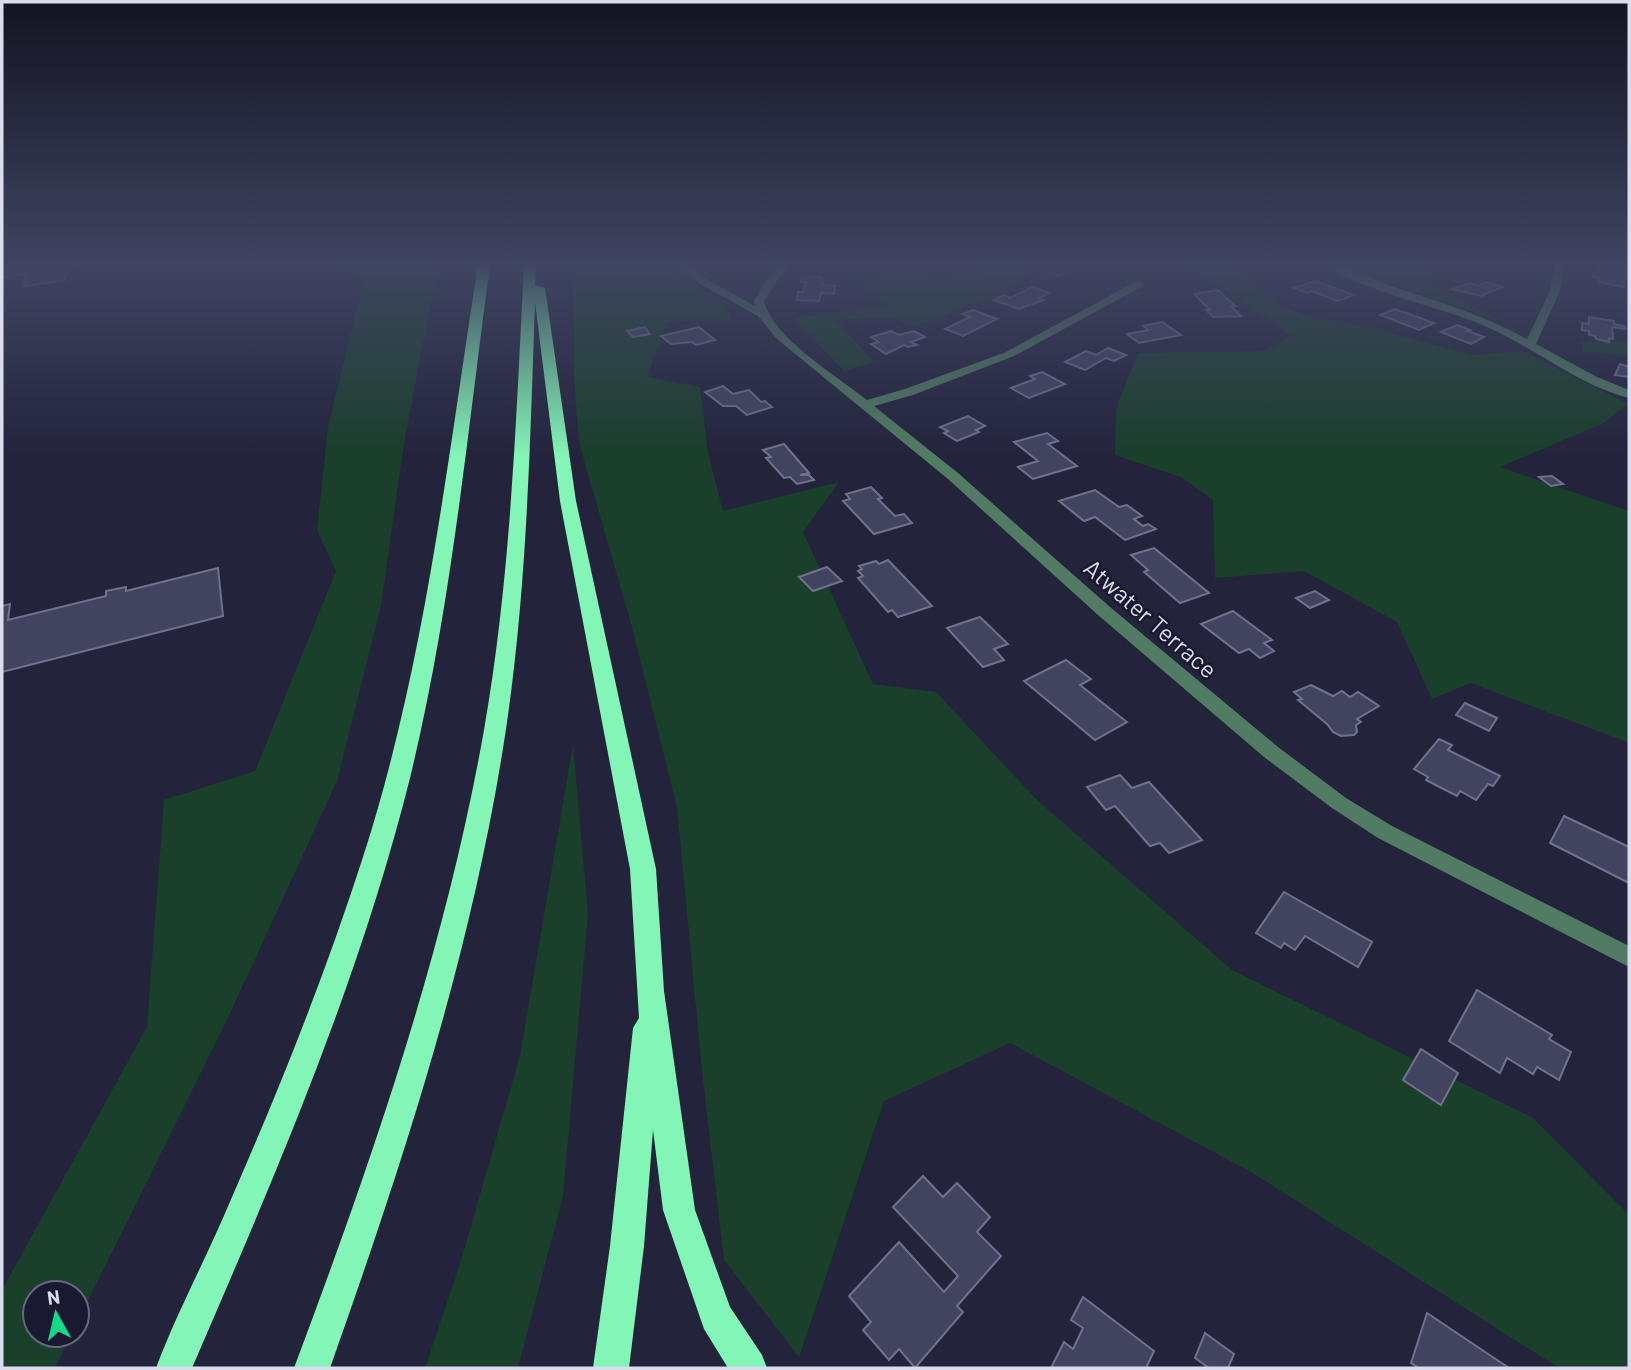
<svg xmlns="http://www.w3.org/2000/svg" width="1631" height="1370" font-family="Barlow,sans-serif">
	<rect width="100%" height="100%" fill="#23233c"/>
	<g fill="#1a3f2b">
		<path d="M337 264H438L404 443 381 606 337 781 227 1020 77 1323V1293H35V1335H71L55 1368H2V1290L147 1027 164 800 255 771 336 571 317 530 328 427 363 283 356 272Z"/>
		<path d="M574 264H665L720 301 732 319 667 322 647 377 700 387 708 453 723 511 839 482 803 532 873 684 936 692 1037 800 1232 970 1533 1118 1629 1215V1368H1559L1251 1172 1010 1043 884 1101 799 1357 724 1260 702 1071 677 807 632 627 579 443 574 378Z"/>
		<path d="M1000 264H1031L1022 281 977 303 916 326 887 317 836 320 874 362 844 371 793 318 887 305 859 284 898 274 947 280 1000 268Z"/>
		<path d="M1183 264H1227L1239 270 1279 305 1306 316 1369 327 1472 355 1523 351 1628 404 1604 423 1500 467 1629 511V743L1471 683 1432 699 1397 622 1304 571 1215 578 1213 500 1181 477 1115 455 1116 409 1138 353 1263 351 1291 336 1196 268Z"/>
		<path d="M1347 264H1438L1439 268 1422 278 1502 322 1367 275Z"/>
		<path d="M1628 300 1629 356 1583 352 1581 342 1628 341Z"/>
		<path d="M573 744 588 914 563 1196 518 1368H425L461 1261 520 1056Z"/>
	</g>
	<g fill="#42445f" stroke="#6f718f" stroke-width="2">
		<path d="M2 264H74V267L67 268 65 279 61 281 24 286 26 274 2 278Z"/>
		<path d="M1055 264H1074V265L1060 276 1042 272Z"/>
		<path d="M1600 266 1626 269 1624 287 1598 282 1599 278 1593 277 1595 270 1599 271Z"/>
		<path d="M802 277H821L823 285 835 286 834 294 821 293 819 301 797 300 798 292H803L805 282H801Z"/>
		<path d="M1315 281 1354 295 1338 301 1312 291 1307 293 1294 288Z"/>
		<path d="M1487 282 1503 287 1481 296 1452 289 1469 283 1478 286Z"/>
		<path d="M1032 287 1050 293 1039 298 1043 300 1019 309 994 300 1004 295 1010 298Z"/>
		<path d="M1218 290 1235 306H1231L1241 316 1213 317 1206 310H1210L1194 294Z"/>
		<path d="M1395 309 1434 323 1419 330 1380 315Z"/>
		<path d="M973 310 997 319 963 336 945 329 970 317 963 314Z"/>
		<path d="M1589 317 1614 321V324L1624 326 1625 329 1612 327 1613 339 1609 338V342L1596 339 1595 336 1589 335V331L1582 330V323L1589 324Z"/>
		<path d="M1162 322 1181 335 1139 343 1127 334 1149 330 1143 326Z"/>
		<path d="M1457 325 1470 330 1467 331 1484 337 1471 344 1441 332Z"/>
		<path d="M645 327 650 334 633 337 627 331Z"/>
		<path d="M699 327 715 340 696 345 692 342 671 344 661 336Z"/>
		<path d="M891 331 899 335 914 331 925 337 911 342 917 345 908 347 904 345 886 354 871 344 879 342 871 337Z"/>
		<path d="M1108 348 1126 355 1114 361 1106 358 1085 370 1065 362 1086 351 1096 355Z"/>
		<path d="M1620 364 1629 367V377L1615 375Z"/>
		<path d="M1042 372 1065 384 1029 398 1011 388 1035 379 1030 376Z"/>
		<path d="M723 386 733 394 749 390 761 402 765 401 772 407 747 415 736 406H723L705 392Z"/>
		<path d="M968 416 985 426 976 430 979 432 957 441 944 433 948 431 940 427Z"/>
		<path d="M1047 433 1058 441 1048 444 1077 466 1033 479 1018 467 1038 461 1014 442Z"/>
		<path d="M784 444 809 473 800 475H809L814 480 797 484 790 477 784 478 766 458 771 457 763 450Z"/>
		<path d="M1552 476 1563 484 1551 486 1539 477Z"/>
		<path d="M871 487 882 498 878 499 895 516 904 514 912 523 874 534 843 501 850 499 846 494Z"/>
		<path d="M1095 490 1119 507 1127 505 1142 516 1134 519 1143 526 1148 524 1156 529 1125 540 1095 517 1084 521 1059 501Z"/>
		<path d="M1154 548 1209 593 1180 603 1144 572 1148 570 1131 555Z"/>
		<path d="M888 560 932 606 898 617 892 610 888 612 858 578 863 576 858 571 862 569 859 566 876 561 879 564Z"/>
		<path d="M827 567 842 581 813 591 799 577Z"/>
		<path d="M218 568 223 616 2 672V606L10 604 8 620 106 596V591L126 587V591Z"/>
		<path d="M1315 591 1329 600 1310 608 1296 598Z"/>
		<path d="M1233 611 1272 640 1264 643 1274 651 1260 658 1249 649 1239 653 1201 624Z"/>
		<path d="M980 617 1008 644 994 649 1004 660 983 667 947 628Z"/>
		<path d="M1066 660 1091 679 1080 685 1127 722 1095 740 1024 681Z"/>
		<path d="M1311 685 1333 696 1342 691 1350 697 1358 692 1379 706 1357 719 1361 722 1356 725 1357 732 1354 735 1341 736 1333 732 1327 724 1298 700 1302 699 1294 692Z"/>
		<path d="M1465 703 1497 718 1489 731 1456 715Z"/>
		<path d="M1439 739 1452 745 1448 750 1500 776 1493 786 1488 784 1476 800 1460 791 1457 796 1426 780 1428 777 1414 769Z"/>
		<path d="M1120 775 1132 788 1149 782 1202 840 1169 853 1160 843 1150 846 1115 806 1106 810 1087 787Z"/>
		<path d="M1564 816 1629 847V883L1550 843Z"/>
		<path d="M1284 892 1372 942 1358 967 1305 936 1295 950 1284 943 1281 948 1256 933Z"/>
		<path d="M1477 990 1552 1035 1549 1039 1571 1052 1559 1080 1537 1067 1533 1074 1507 1058 1500 1073 1449 1041Z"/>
		<path d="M1421 1049 1458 1073 1441 1105 1403 1080Z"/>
		<path d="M923 1176 943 1197 957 1183 990 1217 977 1232 1001 1256 957 1306 963 1312 915 1368 899 1349 889 1360 863 1330 871 1322 849 1296 899 1242 944 1292 958 1276 893 1207Z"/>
		<path d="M1083 1297 1154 1351 1146 1368H1051L1064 1342 1073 1349 1083 1328 1071 1320Z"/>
		<path d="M1427 1313 1509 1368H1419L1411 1363Z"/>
		<path d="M1205 1333 1234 1354 1228 1368H1209L1195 1358Z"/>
	</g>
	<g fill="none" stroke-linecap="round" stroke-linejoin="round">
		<g fill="#517c63" fill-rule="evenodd">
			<path d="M674 264H686L708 280 755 306 754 301C765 283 772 264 796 264L780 276 764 301C773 338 837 376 867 400L905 389 1006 352 1135 282H1143V286L1014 356 913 395 874 406 958 473 1110 607 1278 747 1346 798 1392 826 1629 946V967L1378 838 1332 808 1264 757 1098 615 948 479 777 339 758 316 700 284Z"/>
			<path d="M1325 264C1348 264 1370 278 1391 286 1438 302 1484 315 1527 339L1549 293 1555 264H1565L1559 293 1536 344 1597 377 1629 390V398C1577 385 1534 347 1485 326 1440 306 1362 292 1325 264Z"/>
		</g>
		<g fill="#83f5b6" fill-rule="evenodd">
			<path d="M478 264H490C467 436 451 610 410 778 359 982 275 1176 192 1368H156C177 1312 206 1259 229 1204 279 1090 325 975 363 857 425 665 447 463 478 264Z"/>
			<path d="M524 264H536L535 285 545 288 576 501 656 869 664 991 695 1210 730 1307 762 1355 767 1368H728L704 1329 663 1210 653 1130 644 1246 629 1368H593L610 1246 633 1028 639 1018 630 869 560 501 535 302C530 445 527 588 506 729 473 949 404 1159 330 1368H294C372 1160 445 950 484 730 511 576 516 420 524 264Z"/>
		</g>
	</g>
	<linearGradient id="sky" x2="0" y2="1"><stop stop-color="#131321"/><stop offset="0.58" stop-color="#3f4561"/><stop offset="1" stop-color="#3f4561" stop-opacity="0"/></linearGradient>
	<rect width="1631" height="456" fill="url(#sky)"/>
	<g text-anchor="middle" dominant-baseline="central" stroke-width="5" stroke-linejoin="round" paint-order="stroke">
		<g font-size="24" fill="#dbdced" stroke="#191932">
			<text transform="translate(1151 618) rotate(41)">Atwater Terrace</text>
		</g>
	</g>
	<rect width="1631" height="1370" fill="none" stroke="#dbdced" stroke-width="7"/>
	<g transform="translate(56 1314) rotate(352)"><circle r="33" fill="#191932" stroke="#67677d" stroke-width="2"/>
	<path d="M0-5L12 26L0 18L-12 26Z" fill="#15d989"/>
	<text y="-10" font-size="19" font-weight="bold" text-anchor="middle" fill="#dbdced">N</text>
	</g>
</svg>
